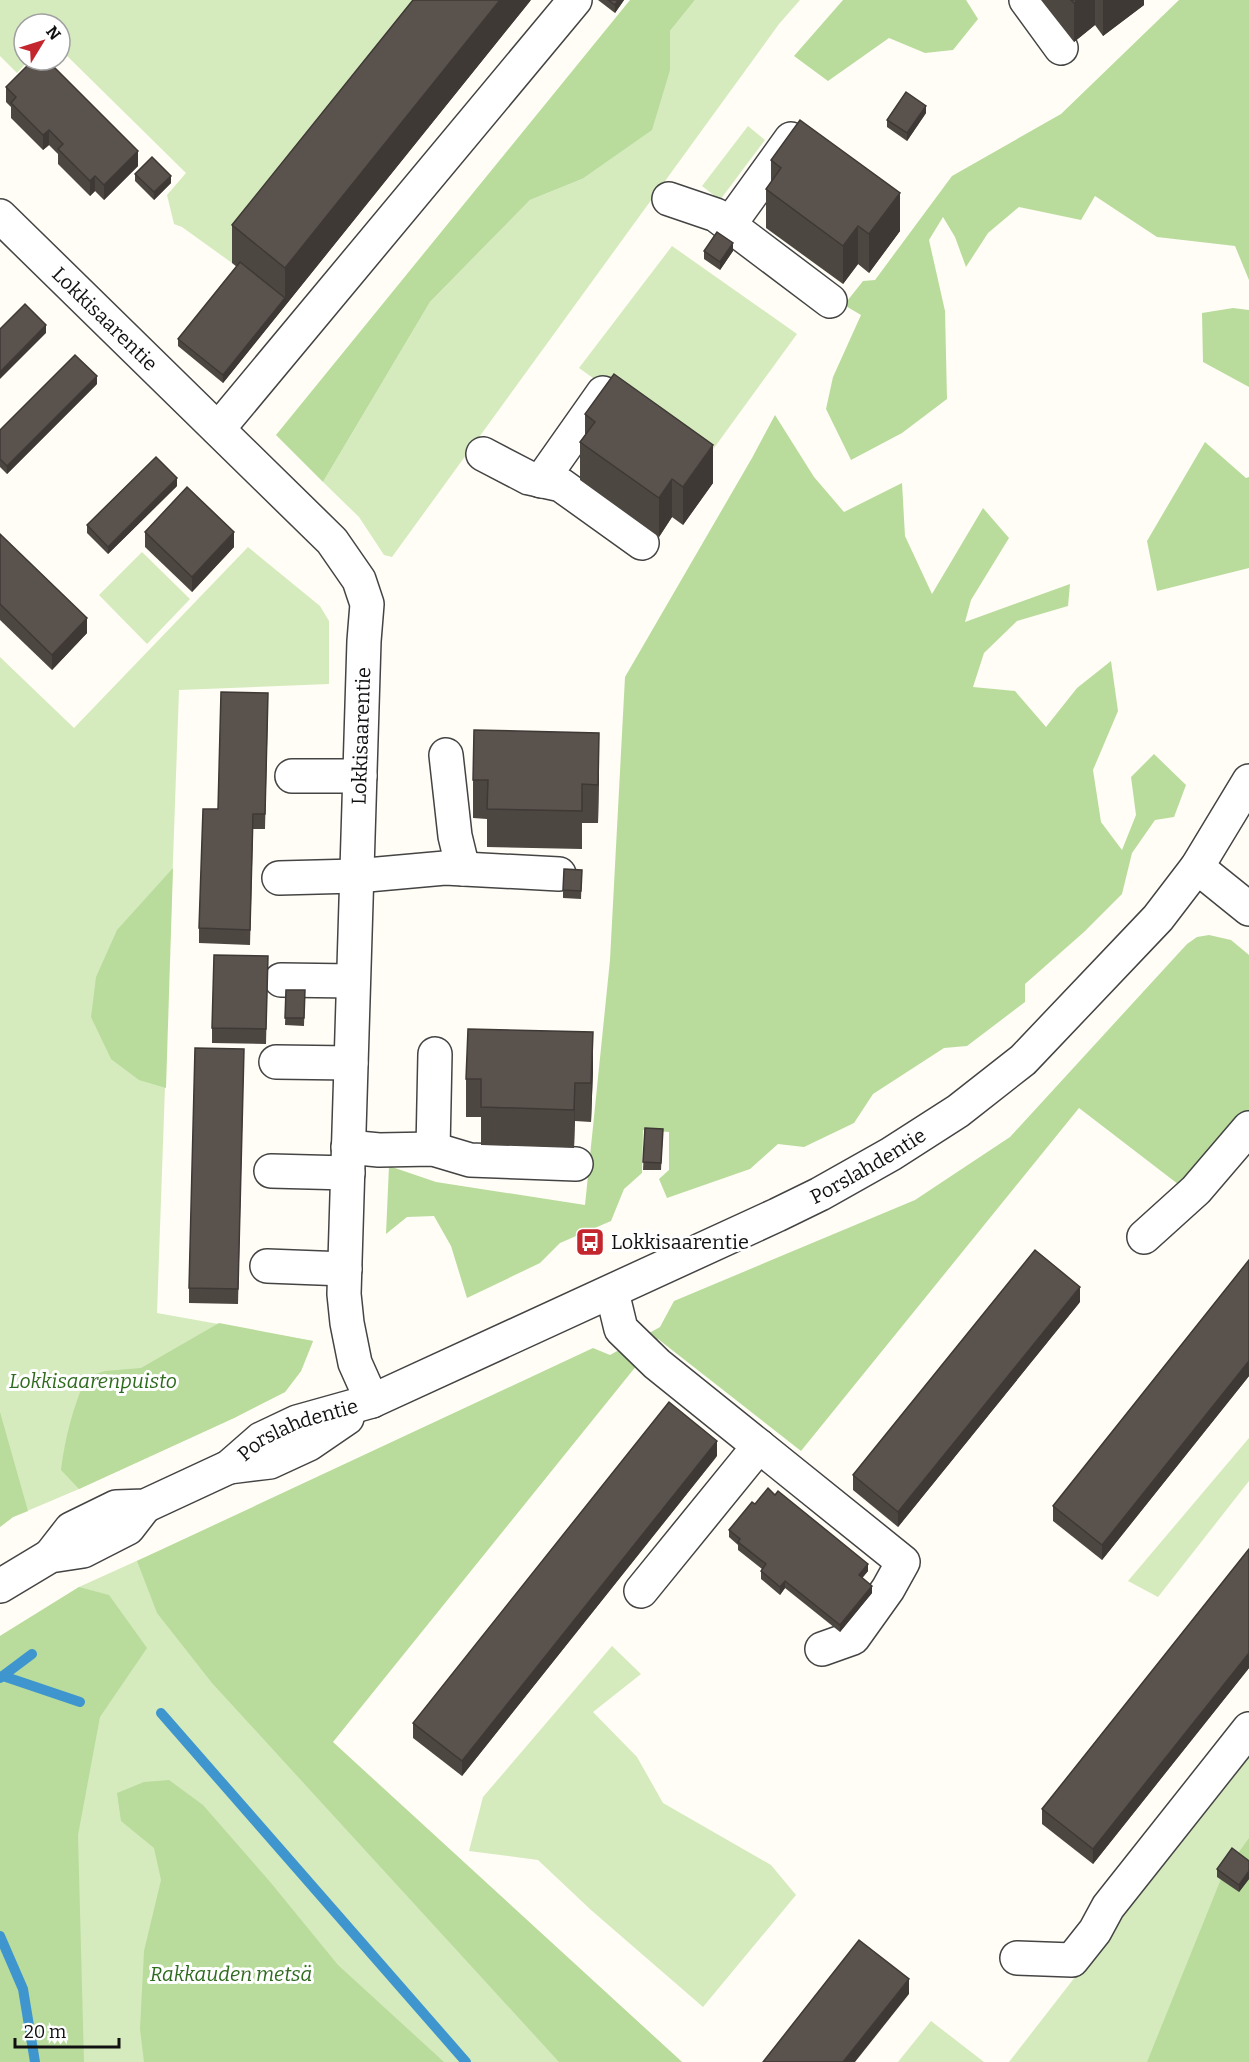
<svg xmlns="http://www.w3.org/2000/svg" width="1249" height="2062" font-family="Bitter,serif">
	<rect width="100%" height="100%" fill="#fffdf5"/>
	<g fill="#d5ebbd">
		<path d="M0 0H444L232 263 182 227 174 224 167 195 186 173 60 49V24H24V60H29L17 73 0 56Z"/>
		<path d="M695 0H800L779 24 392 557 384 555 359 517 323 482 430 302 530 200 582 179 670 70V31Z"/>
		<path d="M748 126 765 140 720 200 702 186Z"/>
		<path d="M672 246 797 334 706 459 579 368Z"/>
		<path d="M248 547 320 606 329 621V684L179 690 157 1313 313 1341 301 1371 285 1392 234 1418 79 1489 13 1517 0 1527V657L74 728Z"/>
		<path d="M142 552 190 599 147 644 99 595Z"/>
		<path d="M1249 1438V1481L1158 1597 1128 1581Z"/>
		<path d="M185 1539 333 1743 682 2062H0V1636L79 1587Z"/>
		<path d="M612 1646 641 1674 593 1712 637 1757 663 1803 771 1865 796 1895 703 2007 591 1910 538 1860 469 1851 483 1797Z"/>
		<path d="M1249 1753V2062H1009Z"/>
		<path d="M931 2021 984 2062H898Z"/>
	</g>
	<g fill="#b9dc9c">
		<path d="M630 0H695L670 31V70L652 130 582 179 530 200 430 302 323 482 276 435Z"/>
		<path d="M843 0H966L978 19 953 50 925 53 889 38 828 81 794 56Z"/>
		<path d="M1179 0H1249V280L1235 246 1157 237 1095 196 1081 220 1019 207 988 233 966 267 955 237 943 217 929 240 945 311 947 399 902 433 851 460 826 409 833 377 861 315 844 305 863 281 875 280 952 176 1061 114Z"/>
		<path d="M1233 308 1249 310V387L1203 362 1202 313Z"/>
		<path d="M775 415 814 477 844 512 902 483 905 536 932 594 983 508 1009 538 971 600 965 622 1070 584 1068 606 1017 621 984 653 973 687 1015 691 1046 727 1077 688 1111 661 1118 711 1093 770 1101 822 1122 850 1136 815 1131 777 1154 754 1186 785 1174 817 1155 820 1132 853 1122 894 1084 932 1025 984V1002L967 1046 944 1048 873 1094 854 1123 804 1147 778 1144 750 1169 667 1198 659 1179 669 1170V1132L643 1130 642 1173 624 1189 611 1221 560 1243 540 1263 467 1298 451 1246 434 1216 407 1217 386 1234 389 1166 436 1182 585 1205 610 960 625 677 752 458Z"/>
		<path d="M1205 442 1246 478 1249 477V568L1157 591 1147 541Z"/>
		<path d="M173 868 166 1088 139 1080 111 1059 91 1017 96 977 117 930Z"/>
		<path d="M1209 935 1231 940 1249 955V1116L1187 1191 1079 1108 801 1451 658 1339 333 1742 682 2062H559L212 1683 157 1613 137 1561 593 1348 610 1355 660 1327 674 1301 915 1200 1010 1137 1187 944 1197 937Z"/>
		<path d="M219 1323 313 1341 301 1371 285 1392 234 1418 79 1489 61 1470C65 1437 73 1408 86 1377L105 1371 141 1368Z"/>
		<path d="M0 1412 28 1511 13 1517 0 1527Z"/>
		<path d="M79 1587 109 1595 147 1648 100 1717 78 1835 84 2062H0V1636Z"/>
		<path d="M169 1780 203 1805 271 1883 338 1965 444 2062H144L140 2029 144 1951 161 1880 154 1848 121 1821 117 1793 144 1782Z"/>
		<path d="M1249 1838V2062H1147L1223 1874Z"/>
	</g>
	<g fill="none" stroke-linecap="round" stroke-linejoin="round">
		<g stroke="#3f96cf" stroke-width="10">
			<path d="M3 1676 80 1702"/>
			<path d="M0 1678 32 1654"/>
			<path d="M161 1713 466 2062"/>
			<path d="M0 1936 23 1989 35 2062"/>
		</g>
		<g stroke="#444" stroke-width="36">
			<g id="minor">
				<path d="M1026 0 1061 48"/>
				<path d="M669 199 716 215 830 301"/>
				<path id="s1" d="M0 216 332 541 359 580 367 604 364 641 344 1294 347 1323 355 1363 372 1401"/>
				<path d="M729 225 791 139"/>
				<path d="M218 429 575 0"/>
				<path d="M483 454 529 478 561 485 642 543"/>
				<path d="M541 481 603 393"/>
				<path d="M446 755 455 836 463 869"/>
				<path d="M292 776H360"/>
				<path d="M1197 867 1249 909"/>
				<path d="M279 878 356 876 445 868 559 874"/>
				<path d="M281 980 353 981"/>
				<path d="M276 1062 351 1063"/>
				<path d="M348 1147 379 1150 433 1149 470 1160 576 1164"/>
				<path d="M433 1149 435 1054"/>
				<path d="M271 1171 348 1173"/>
				<path d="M1144 1237 1196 1190 1249 1128"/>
				<path d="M267 1266 345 1269"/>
				<path d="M612 1292 621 1329 657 1364 903 1562 888 1589 853 1638 822 1649"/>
				<path d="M229 1467 270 1462 309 1444 347 1418"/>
				<path id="s2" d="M50 1556 71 1529 116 1507 145 1506 229 1467 261 1439 297 1422 372 1401 777 1215 820 1194 891 1154 958 1111 1023 1060 1158 918 1197 867 1249 781"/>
				<path d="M0 1586 50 1556 83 1551 128 1528 145 1506"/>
				<path d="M641 1591 759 1446"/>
				<path d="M1017 1958 1072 1960 1095 1931 1108 1907 1249 1729"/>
			</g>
		</g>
		<use href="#minor" stroke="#fff" stroke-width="33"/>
	</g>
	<g fill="#4d4742">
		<path d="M531 0 223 383 178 346V339L237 267 232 263V225Z"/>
		<path d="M598 0H624L615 13Z"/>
		<path d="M1041 0H1144V5L1103 36 1095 25 1074 42Z"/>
		<path d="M6 87 138 166 104 200 95 191 90 196 58 164V154L49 145 43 150 11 118V107L6 102Z"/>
		<path d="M926 113 907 141 887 127V120Z"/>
		<path d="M771 160 900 231 869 273 858 264 843 284 766 228V189L771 182Z"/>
		<path d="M135 174 171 183 154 200 135 181Z"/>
		<path d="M704 251H733L720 270 704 259Z"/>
		<path d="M97 384 7 474 0 467V430Z"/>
		<path d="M585 414 713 483 683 525 672 517 659 537 580 480V442L585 435Z"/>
		<path d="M177 486 108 554 87 533V525Z"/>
		<path d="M145 532 234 547 192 592 145 547Z"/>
		<path d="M0 534 87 633 52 670 0 620Z"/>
		<path d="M268 708 265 829H253L250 945 199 943V928L218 809Z"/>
		<path d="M599 772 598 823H582V849L487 847V819L473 818V780Z"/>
		<path d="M582 870 581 899 563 898V890Z"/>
		<path d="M268 956 266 1044 212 1043V1028Z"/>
		<path d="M286 990H305L304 1026 285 1025Z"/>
		<path d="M244 1049 238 1304 189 1303V1288Z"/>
		<path d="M593 1070 591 1122 575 1121 574 1148 481 1145V1117H466V1079Z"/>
		<path d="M645 1128 663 1129 661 1170H643Z"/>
		<path d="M1249 1260V1376L1102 1560 1053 1521V1506Z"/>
		<path d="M1080 1302 898 1527 853 1490V1475Z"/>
		<path d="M717 1456 462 1776 413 1738V1723Z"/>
		<path d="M729 1530 868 1571 862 1578 872 1593 840 1632 785 1588 780 1595 761 1579V1571L762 1569 738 1550V1545L729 1537Z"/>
		<path d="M1249 1549V1668L1093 1864 1042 1824V1809Z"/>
		<path d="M1249 1861V1879L1239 1892 1217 1877V1869Z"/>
	</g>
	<g fill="#3f3936">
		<path d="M500 0H531L223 383V375L285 298V268Z"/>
		<path d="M618 0H624L615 13V5Z"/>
		<path d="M1078 0H1095V25L1074 42V3Z"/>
		<path d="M1103 0H1144V5L1103 36Z"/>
		<path d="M926 106V113L907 141V133Z"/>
		<path d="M49 130V145L43 150V135Z"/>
		<path d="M138 151V166L104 200V185Z"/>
		<path d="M95 176V191L90 196V181Z"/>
		<path d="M171 176V183L154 200V192Z"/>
		<path d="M900 193V231L869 273V234Z"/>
		<path d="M858 226V264L843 284V246Z"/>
		<path d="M733 243V251L720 270V262Z"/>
		<path d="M46 325V333L0 379V372Z"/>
		<path d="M97 376V384L7 474V466Z"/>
		<path d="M713 445V483L683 525V487Z"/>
		<path d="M177 478V486L108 554V547Z"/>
		<path d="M672 479V517L659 537V498Z"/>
		<path d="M234 532V547L192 592V577Z"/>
		<path d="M87 618V633L52 670V655Z"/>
		<path d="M599 733V772L598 823V785Z"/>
		<path d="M593 1032V1070L591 1122V1083Z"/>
		<path d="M575 1083V1121L574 1148Z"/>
		<path d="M1080 1287V1302L898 1527V1512Z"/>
		<path d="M1249 1361V1376L1102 1560V1545Z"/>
		<path d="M717 1441V1456L462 1776V1761Z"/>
		<path d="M868 1564V1571L859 1582V1575Z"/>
		<path d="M785 1581V1588L780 1595V1587Z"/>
		<path d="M872 1586V1593L840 1632V1625Z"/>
		<path d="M1249 1653V1668L1093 1864V1849Z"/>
		<path d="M1249 1871V1879L1239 1892V1885Z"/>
		<path d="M909 1979V1994L855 2062H843Z"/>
	</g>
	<g fill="#5a524d" stroke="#3f3936" stroke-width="1.5">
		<path d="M413 0H500L285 268 232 225Z"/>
		<path d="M608 0H618L615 5Z"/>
		<path d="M1071 0H1078L1074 3Z"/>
		<path d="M33 60H47L138 151 104 185 95 176 90 181 58 149 63 144 49 130 43 135 11 103 16 97 6 87Z"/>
		<path d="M906 92 926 106 907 133 887 120Z"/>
		<path d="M800 120 900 193 869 234 858 226 843 246 766 189 781 168 771 160Z"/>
		<path d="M152 157 171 176 154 192 135 174Z"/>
		<path d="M717 232 733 243 720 262 704 251Z"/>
		<path d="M240 262 285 298 223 375 178 339Z"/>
		<path d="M25 304 46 325 0 372V329Z"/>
		<path d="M75 355 97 376 7 466 0 459V430Z"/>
		<path d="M614 374 713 445 683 487 672 479 659 498 580 442 595 422 585 414Z"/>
		<path d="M156 457 177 478 108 547 87 525Z"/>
		<path d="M187 487 234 532 192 577 145 532Z"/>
		<path d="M0 534 87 618 52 655 0 604Z"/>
		<path d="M221 692 268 693 265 814H253L250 930 199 928 203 809H218Z"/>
		<path d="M474 730 599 733 598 785 582 784V811L487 809 488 780H473Z"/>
		<path d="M564 869 582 870 581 891 563 890Z"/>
		<path d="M214 955 268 956 266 1029 212 1028Z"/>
		<path d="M286 990H305L304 1018H285Z"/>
		<path d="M468 1029 593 1032 591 1083H575L574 1110 481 1107V1079H466Z"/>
		<path d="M195 1048 244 1049 238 1289 189 1288Z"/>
		<path d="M645 1128 663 1129 661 1163 643 1162Z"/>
		<path d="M1035 1250 1080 1287 898 1512 853 1475Z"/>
		<path d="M1249 1260V1361L1102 1545 1053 1506Z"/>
		<path d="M669 1402 717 1441 462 1761 413 1723Z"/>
		<path d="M768 1488 775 1495 778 1491 868 1564 859 1575 872 1586 840 1625 785 1581 780 1587 761 1571 766 1564 738 1542 740 1539 729 1530 752 1502 755 1504Z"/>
		<path d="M1249 1549V1653L1093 1849 1042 1809Z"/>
		<path d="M1232 1848 1249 1861V1871L1239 1885 1217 1869Z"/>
		<path d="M859 1940 909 1979 843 2062H763Z"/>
	</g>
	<defs>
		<g id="bus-square" transform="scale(1.5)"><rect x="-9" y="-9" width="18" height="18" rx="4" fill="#c4262e" stroke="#fff"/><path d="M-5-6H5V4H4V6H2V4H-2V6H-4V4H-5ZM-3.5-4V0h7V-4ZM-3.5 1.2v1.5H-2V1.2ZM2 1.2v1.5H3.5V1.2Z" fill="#fff"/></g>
	</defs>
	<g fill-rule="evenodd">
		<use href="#bus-square" x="590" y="1242"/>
	</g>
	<g text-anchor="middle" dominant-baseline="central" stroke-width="6" stroke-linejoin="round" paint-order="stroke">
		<g font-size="20" fill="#111" stroke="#fff">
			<text stroke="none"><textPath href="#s1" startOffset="147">Lokkisaarentie</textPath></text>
			<text transform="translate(361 736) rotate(-88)">Lokkisaarentie</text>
			<text stroke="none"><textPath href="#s2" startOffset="915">Porslahdentie</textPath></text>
			<text stroke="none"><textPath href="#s2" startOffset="286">Porslahdentie</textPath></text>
		</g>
		<g font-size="20" fill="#111" stroke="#fff" text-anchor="start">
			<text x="611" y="1242">Lokkisaarentie</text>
		</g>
		<g font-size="20" font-style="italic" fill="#2f6b1f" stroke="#fff">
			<text x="93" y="1381">Lokkisaarenpuisto</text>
			<text x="231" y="1974">Rakkauden metsä</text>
		</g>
	</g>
	<g transform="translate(42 42) rotate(52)"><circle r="28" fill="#ffffff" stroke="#a0a0a0" stroke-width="1.5"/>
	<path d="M0-4.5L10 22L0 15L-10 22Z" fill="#c4262e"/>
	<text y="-9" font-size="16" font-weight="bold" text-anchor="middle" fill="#111111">N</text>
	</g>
	<path d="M15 2038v9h104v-9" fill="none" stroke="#111111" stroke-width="3"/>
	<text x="24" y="2038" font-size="18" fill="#111111" stroke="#ffffff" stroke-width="4.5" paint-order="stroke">20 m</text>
</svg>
